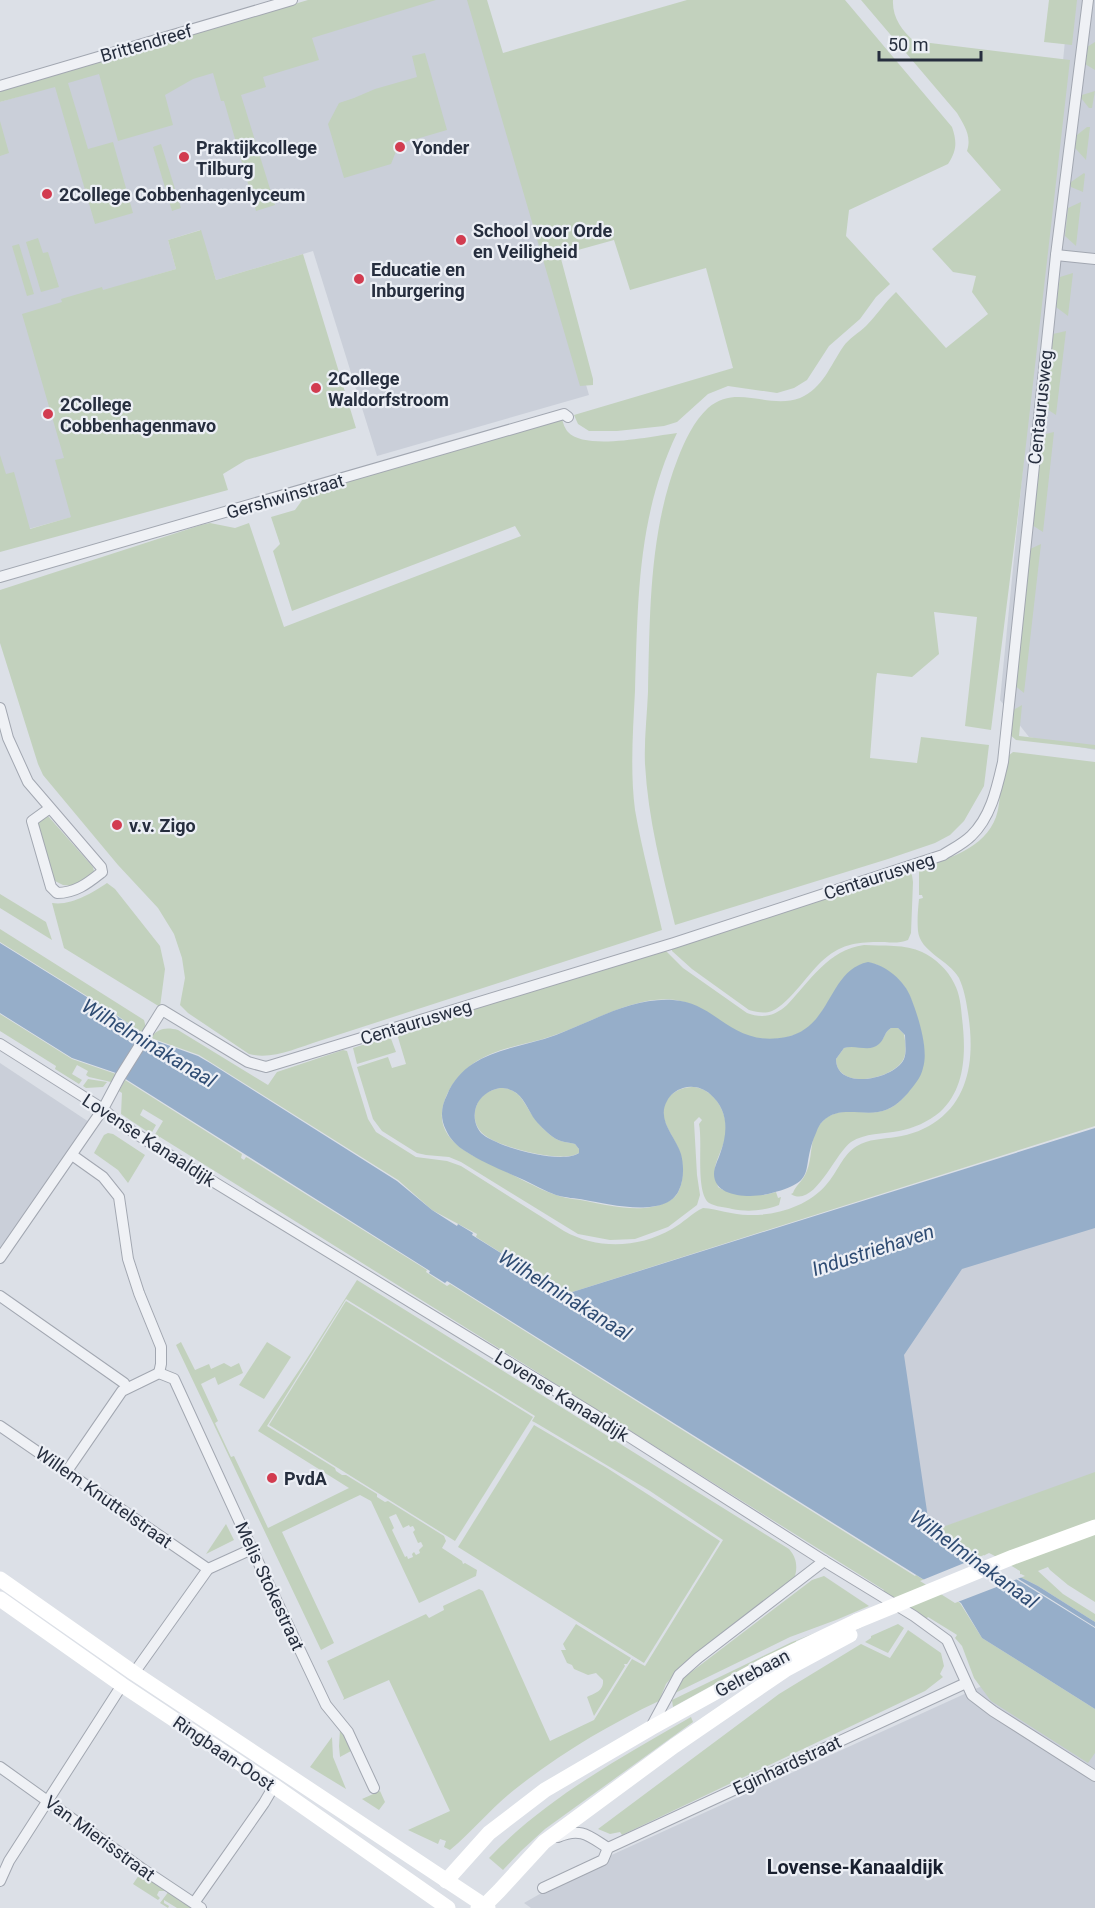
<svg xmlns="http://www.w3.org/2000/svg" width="1095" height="1908" font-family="Roboto,sans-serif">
	<rect width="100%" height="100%" fill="#dce0e7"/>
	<g fill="#cacfd9">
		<path d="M388 0H475L589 395 377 456 313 251 216 280 200 230 168 240 176 269 119 286 122 503 0 537V102L248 28Z"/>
		<path d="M1069 0H1095V750L1029 737 1000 700Z"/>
		<path d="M0 1063 89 1122 0 1249Z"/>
		<path d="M1095 1215V1473L941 1528 927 1521 888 1339 955 1256Z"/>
		<path d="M1017 1670 1095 1717V1908H531L524 1903 594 1863Z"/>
	</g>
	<g fill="#c2d1bd" fill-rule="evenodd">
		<path d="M308 0H436L312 38 319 60 263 77 266 87 241 95 275 205 256 211 224 101H221L213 73 193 79 165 95 173 125 118 141 99 74 68 83 88 149 113 142 133 213 95 224 55 87 0 102V91Z"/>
		<path d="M467 0H487L503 53 687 0H845L952 127C957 142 957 150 948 164L849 210 846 236 890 284 876 297 860 319 829 346 807 380 794 388 777 393 728 386 708 394 677 422 664 426 617 431H589L578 424 574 415 733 368 706 268 630 290 614 240 560 255 593 379V385L580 386Z"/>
		<path d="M861 0H893C892 17 902 31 914 41L1070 60 1017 523 991 730 965 726 977 617 934 612 939 654 912 677 877 673 876 679 870 758 917 763 921 737 989 745 984 786 964 821 950 835 935 843 888 859 675 925C662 872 648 819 645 764 644 740 647 716 648 692 650 613 649 532 678 458 685 440 694 421 708 408 737 383 768 410 800 398 823 388 830 366 843 347 849 338 859 333 866 326 877 315 885 302 896 292L946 348 988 314 972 292 976 276 953 272 932 249 1001 190 967 151C972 136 964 125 957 113Z"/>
		<path d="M1049 0H1077L1072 45 1044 42Z"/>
		<path d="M1095 42V70L1085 64 1087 47Z"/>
		<path d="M425 53 447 130 399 144 391 164 344 178 328 124 339 103 354 98 375 89 417 77 412 56Z"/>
		<path d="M1095 91 1092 108H1089L1081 98 1082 95Z"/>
		<path d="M0 121 9 153 0 156Z"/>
		<path d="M1087 127H1090L1086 160 1075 148 1077 135Z"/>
		<path d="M161 144 181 208 172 211 153 147Z"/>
		<path d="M1084 173 1085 174 1083 192 1071 187V182Z"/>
		<path d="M1081 202 1076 246 1065 236 1068 208Z"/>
		<path d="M201 230 216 280 303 254 356 428 246 460 223 474 228 490 0 552V455L6 474 14 472 30 529 71 517 55 460 64 458 22 314 62 302 61 299 102 287 103 290 176 269 168 240Z"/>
		<path d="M38 238 43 253 48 252 59 287 41 292 26 242Z"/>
		<path d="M19 244 34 294 27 296 12 246Z"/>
		<path d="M1073 273 1068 316 1056 307 1060 277Z"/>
		<path d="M1066 331 1056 415 1044 407 1053 334Z"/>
		<path d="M562 419C563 423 565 429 568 432 585 451 653 436 677 433 637 517 638 601 635 691 633 730 630 771 635 810 642 850 653 890 662 930L319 1041C297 1048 272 1060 249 1054L188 1013 180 1005 185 978 182 958 174 934 158 908 118 865 43 775 38 764 0 643V590L201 525 210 523 235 528 249 523 284 627 521 536 515 526 292 611 273 551 280 544 271 517 295 510 308 492Z"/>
		<path d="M1054 432 1043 532 1032 525 1041 435Z"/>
		<path d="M1041 544 1024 693 1013 684 1030 549Z"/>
		<path d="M1022 705 1019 736 1095 745V749L1016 740 1008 733 1010 712Z"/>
		<path d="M1013 752 1095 762V1126L566 1294 476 1237 477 1234 432 1210 398 1180 199 1055 151 1038C157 1028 167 1027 178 1030L268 1085 277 1072 343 1050 347 1051 368 1119 376 1132 416 1157 447 1161 461 1166 564 1231C598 1250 639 1248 672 1229 683 1223 692 1213 703 1208 718 1209 733 1215 748 1215 776 1216 808 1206 826 1185 838 1172 842 1155 857 1146 868 1139 883 1139 896 1137 911 1135 926 1129 938 1120 972 1095 974 1051 968 1013 966 1000 964 989 959 978 949 960 920 952 918 931 917 920 918 909 919 899L923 898 922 895H919V872L920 868C949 858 984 849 996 817 1001 804 1001 775 1003 760Z"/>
		<path d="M48 816 93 867 94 871 92 873 74 886 63 885 55 881 37 825 42 818Z"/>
		<path d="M909 872 912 875 913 882 911 933 908 940C900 943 893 943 885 942 863 942 846 942 828 956 810 969 791 1003 772 1011 764 1014 757 1012 749 1010L692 969 672 951V946Z"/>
		<path d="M107 883 115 889 160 946 165 969 160 1007 64 948 52 903C71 906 92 893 107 883Z"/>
		<path d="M0 894 46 922 52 940 0 908Z"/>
		<path d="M0 929 144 1020 146 1028 142 1033 111 1011 0 942Z"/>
		<path d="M864 945C882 946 906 944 922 952 935 958 948 970 954 983 960 994 961 1007 962 1018 966 1051 966 1088 940 1112 928 1122 914 1128 899 1131 883 1134 865 1133 851 1142 835 1153 814 1209 791 1194L793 1193C795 1186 802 1182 806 1173 814 1156 808 1135 823 1121 838 1105 863 1116 882 1111 894 1108 902 1100 909 1091 929 1067 926 1049 918 1021 914 1010 912 998 906 989 901 981 894 975 886 970 849 942 831 1010 809 1027 795 1038 774 1041 756 1038 726 1033 707 1005 676 1000 636 994 589 1024 552 1036 527 1045 497 1047 474 1063 460 1073 447 1088 443 1106 434 1143 478 1158 503 1170 521 1179 540 1190 559 1196 568 1199 577 1199 586 1201 611 1206 643 1214 667 1202 677 1198 680 1190 682 1180 683 1171 683 1162 680 1153 674 1133 648 1111 675 1092 681 1088 688 1087 694 1087 716 1090 728 1114 726 1134 724 1146 718 1155 715 1167 714 1173 717 1180 718 1187L723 1190 764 1195 776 1192 778 1198 781 1197 779 1205C764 1211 747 1212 732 1209 725 1207 716 1207 709 1203 695 1192 703 1142 699 1124L702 1120 699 1117 694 1122 697 1175 700 1195 697 1205 668 1227 635 1239 610 1240 578 1234 461 1162 449 1157 426 1155 417 1153 382 1131 373 1119 357 1067 388 1057 392 1068 406 1064 397 1034 662 949 665 950 683 968 747 1013C762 1019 775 1016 787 1005 810 981 828 950 864 945Z"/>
		<path d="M0 1014 72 1059 116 1074 111 1082 89 1077 86 1075 88 1071 77 1065 72 1074 82 1080 79 1084 55 1069 56 1066 0 1031Z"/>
		<path d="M891 1028H898L904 1034C905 1041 907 1050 904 1058 895 1080 836 1091 836 1059L844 1048C856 1044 867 1052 879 1043 885 1039 884 1032 891 1028Z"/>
		<path d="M390 1036 396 1052 357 1064 353 1048Z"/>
		<path d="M88 1079 107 1082 103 1087 86 1088 83 1086Z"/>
		<path d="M125 1080 242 1154 241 1158 244 1160 246 1157 248 1158 427 1270 426 1272 447 1286 450 1284 915 1576 916 1575 960 1603 982 1638 1095 1709V1753L1088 1763 991 1701 974 1678 962 1646 955 1638 957 1635 954 1633 928 1617 926 1619 883 1592 884 1590 554 1383 552 1385 544 1380 545 1377 160 1137 158 1138 154 1136 163 1121 143 1109 140 1115 156 1125 151 1134 121 1114 122 1093 119 1091Z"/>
		<path d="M500 1088C520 1088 523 1102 533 1116 538 1124 546 1132 553 1137 560 1142 567 1142 575 1144L579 1149V1153C562 1164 496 1147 482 1133 475 1126 473 1116 476 1107 480 1095 489 1090 500 1088Z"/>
		<path d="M108 1133 113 1134 145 1155 128 1183 118 1170 94 1153 104 1135Z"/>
		<path d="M357 1280 789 1549C797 1558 798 1568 794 1579L678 1670 666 1684 659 1701C608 1725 558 1755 514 1790 491 1808 473 1831 450 1850L444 1847 446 1841 440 1839 438 1844 408 1830 450 1811 389 1680 343 1700 344 1698 327 1661 426 1614 429 1618 444 1610 443 1606 479 1589 483 1591 550 1741 594 1720 632 1659 645 1666 723 1540 650 1491 536 1423 532 1421 535 1416 346 1299 267 1426 335 1468 336 1471 342 1475H346L377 1494V1497L385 1502 388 1501 444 1536 446 1541 442 1548 462 1561 463 1564 465 1563 477 1570 476 1576 419 1603 371 1501 360 1495 282 1532 334 1643 321 1650 176 1345 181 1342 195 1370 209 1364 211 1369 224 1363 231 1367 239 1363 243 1373 218 1385 215 1377 201 1384 218 1421 215 1423 231 1457 234 1456 268 1528 349 1488 258 1431 306 1360ZM396 1514 403 1528 409 1525 410 1527 413 1526 415 1530 413 1532 418 1543 421 1542 423 1546 419 1550 420 1553 416 1555 414 1552 412 1554 413 1557 408 1559 407 1556 405 1557 392 1530 394 1528 389 1517Z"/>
		<path d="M346 1301 533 1417 455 1541 269 1425Z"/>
		<path d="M267 1342 291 1357 264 1399 239 1385Z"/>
		<path d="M534 1425 607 1468 720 1541 644 1663 458 1547Z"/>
		<path d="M1095 1472V1602L1068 1585 1050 1570 1048 1567 1038 1571 1063 1594 1095 1614V1622L1038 1586 1020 1577V1571L993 1555 989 1553 985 1555V1560L937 1529Z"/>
		<path d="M226 1524 234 1540 206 1554Z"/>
		<path d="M824 1576 869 1606 836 1620 790 1637 675 1693 679 1683 686 1676 812 1580Z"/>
		<path d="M576 1624 631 1658 627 1664H624L625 1666 594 1716 587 1697C595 1693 604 1691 603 1680L596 1673 588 1675 574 1669 572 1665 567 1663 561 1650H566L563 1644Z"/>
		<path d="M898 1624 904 1628 888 1653 865 1642 871 1638V1636Z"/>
		<path d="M825 1629 796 1641V1644L760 1659 673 1707 672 1700 792 1642Z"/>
		<path d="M908 1630 941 1653 944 1666 940 1674 943 1677 925 1691 622 1835 620 1832 610 1834 598 1829 779 1694 861 1644 890 1658Z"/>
		<path d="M691 1717 693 1722 545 1829 521 1851 503 1870 489 1858C546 1798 620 1758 691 1717Z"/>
		<path d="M340 1730 343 1732 351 1751 340 1757 339 1746Z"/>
		<path d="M332 1737 333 1757 346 1789 310 1767Z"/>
		<path d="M380 1791 385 1802 379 1810 362 1799Z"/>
		<path d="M141 1872 165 1889 164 1891H159L157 1895 160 1898 158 1900 133 1884Z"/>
		<path d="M169 1891 192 1908H177L164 1900V1903L169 1906 168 1908 160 1903Z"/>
	</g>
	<g fill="#96aec9" fill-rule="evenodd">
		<path d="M0 943 111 1012 151 1039 198 1056 210 1063 397 1181 432 1210 457 1226 458 1224 473 1233 472 1235 566 1294 1095 1128V1228L962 1269 904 1355 929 1525 1095 1628V1709L982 1638 961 1603 447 1281 445 1283 429 1273 430 1271 116 1073 72 1058 0 1013Z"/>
		<path d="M868 962C886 965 905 981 911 998 918 1016 929 1049 923 1068 921 1078 914 1085 908 1093 900 1102 891 1110 878 1112 860 1115 838 1106 823 1121 819 1125 818 1128 816 1133 799 1171 821 1181 768 1194 752 1198 714 1198 714 1174 714 1167 718 1160 720 1154 728 1133 729 1110 710 1094 703 1088 693 1085 683 1088 676 1090 670 1095 667 1101 656 1120 676 1137 681 1154 684 1165 684 1180 679 1190 667 1219 608 1204 585 1200 575 1198 566 1198 556 1195 545 1191 535 1185 524 1180 504 1171 483 1163 465 1151 457 1146 450 1139 446 1130 440 1118 441 1107 447 1095 466 1050 515 1050 556 1035 593 1021 632 997 673 1000 717 1002 731 1048 786 1037 832 1028 828 970 868 962ZM891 1028H898L905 1035C905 1043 907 1051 904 1059 894 1080 836 1091 836 1059L844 1048C856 1044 869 1053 879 1044 885 1039 884 1032 891 1028ZM500 1088C520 1088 524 1102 533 1117 538 1124 546 1132 553 1137 560 1142 567 1142 575 1144L579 1149V1153C562 1165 496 1147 481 1133 475 1126 473 1116 476 1107 480 1096 489 1090 500 1088Z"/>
		<path d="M1020 1577 1038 1586 1095 1622V1627L1017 1578Z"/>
	</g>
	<path fill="#dce0e7" d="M984 1555 1016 1575 1021 1574 1025 1576 955 1603 920 1581Z"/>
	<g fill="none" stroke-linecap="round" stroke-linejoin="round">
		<g stroke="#a2a7b1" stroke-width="12">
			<g id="street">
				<path d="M0 86 292 0"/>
				<path d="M1056 255 1095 259"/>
				<path d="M0 577 564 414 568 417"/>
				<path d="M0 708 8 738 28 782 101 867 102 872C88 883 76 893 57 893L51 887 32 821 50 808"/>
				<path d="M0 1044 103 1109 118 1122 155 1146 592 1413 824 1561 914 1616 947 1640 972 1695 993 1711 1095 1776"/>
				<path d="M72 1155 103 1177 119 1197 128 1259 139 1293 161 1347V1364L159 1373"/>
				<path d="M0 1258 103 1109 120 1077 162 1010 248 1062 266 1067 674 943 943 855C952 849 963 844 971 836 991 817 997 788 1003 762L1056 255 1088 0"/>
				<path d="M0 1296 124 1383 126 1387"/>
				<path d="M0 1426 208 1569"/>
				<path d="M67 1471 122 1391 159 1373 174 1379 252 1549 326 1705 348 1732 374 1788"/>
				<path d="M134 1673 208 1569 252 1549"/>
				<path d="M651 1727 679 1675 698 1658 824 1561"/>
				<path d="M0 1767 141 1868 201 1908"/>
				<path d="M558 1837C581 1827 589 1836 608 1848"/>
				<path d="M0 1881 9 1861 122 1685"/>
				<path d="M543 1888 603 1860 608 1848 966 1683"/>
				<path d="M194 1903 264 1803 274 1786"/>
			</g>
		</g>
		<use href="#street" stroke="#eff1f5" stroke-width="10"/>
		<g stroke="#fff" stroke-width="15">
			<path d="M0 1579 134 1673 488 1908"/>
			<path d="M0 1599 122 1685 274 1786 448 1908"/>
			<path d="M446 1881 489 1833 545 1790 651 1728 765 1665 857 1621"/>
			<path d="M478 1908 485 1905 499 1891 544 1842 674 1746 785 1670 850 1635"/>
		</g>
		<path stroke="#fff" stroke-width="15" d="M857 1621 1013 1557 1095 1527"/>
	</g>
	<g fill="#d23c50" stroke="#eceff5" stroke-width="2">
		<circle cx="400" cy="147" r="6"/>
		<circle cx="184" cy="157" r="6"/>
		<circle cx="47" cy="194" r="6"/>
		<circle cx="461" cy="240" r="6"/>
		<circle cx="359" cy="279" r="6"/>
		<circle cx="316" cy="388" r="6"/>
		<circle cx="48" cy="414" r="6"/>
		<circle cx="117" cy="825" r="6"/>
		<circle cx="272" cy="1478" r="6"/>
	</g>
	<g text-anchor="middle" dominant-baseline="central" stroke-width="4.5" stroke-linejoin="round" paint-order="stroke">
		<g font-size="18" fill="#262e3e" stroke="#eceff5">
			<text transform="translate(146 43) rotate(-16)">Brittendreef</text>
			<text transform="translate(1040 407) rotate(-84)">Centaurusweg</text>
			<text transform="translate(285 496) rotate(-16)">Gershwinstraat</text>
			<text transform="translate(879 876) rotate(-18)">Centaurusweg</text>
			<text transform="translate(416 1022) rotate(-17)">Centaurusweg</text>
			<text transform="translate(149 1140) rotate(33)">Lovense Kanaaldijk</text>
			<text transform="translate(562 1396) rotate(32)">Lovense Kanaaldijk</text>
			<text transform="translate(104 1497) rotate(35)">Willem Knuttelstraat</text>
			<text transform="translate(270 1586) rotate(65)">Melis Stokestraat</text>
			<text transform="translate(752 1673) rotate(-28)">Gelrebaan</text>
			<text transform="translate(224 1753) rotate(34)">Ringbaan-Oost</text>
			<text transform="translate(787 1765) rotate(-25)">Eginhardstraat</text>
			<text transform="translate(100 1838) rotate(36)">Van Mierisstraat</text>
		</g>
		<g font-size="18" font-weight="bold" fill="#262e3e" stroke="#eceff5" text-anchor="start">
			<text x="196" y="147">Praktijkcollege<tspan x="196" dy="21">Tilburg</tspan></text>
			<text x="412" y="147">Yonder</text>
			<text x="59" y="194">2College Cobbenhagenlyceum</text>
			<text x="473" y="230">School voor Orde<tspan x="473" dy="21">en Veiligheid</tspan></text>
			<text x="371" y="269">Educatie en<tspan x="371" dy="21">Inburgering</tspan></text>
			<text x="328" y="378">2College<tspan x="328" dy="21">Waldorfstroom</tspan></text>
			<text x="60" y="404">2College<tspan x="60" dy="21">Cobbenhagenmavo</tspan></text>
			<text x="129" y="825">v.v. Zigo</text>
			<text x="284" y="1478">PvdA</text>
		</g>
		<g font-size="20" font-style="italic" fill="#2f4c73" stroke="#eceff5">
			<text transform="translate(149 1043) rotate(31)">Wilhelminakanaal</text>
			<text transform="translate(873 1250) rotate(-18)">Industriehaven</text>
			<text transform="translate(565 1295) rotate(32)">Wilhelminakanaal</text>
			<text transform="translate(974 1559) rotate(36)">Wilhelminakanaal</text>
		</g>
		<g font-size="20" font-weight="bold" fill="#181f2e" stroke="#eceff5">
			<text x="855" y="1867">Lovense-Kanaaldijk</text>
		</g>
	</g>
	<path d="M879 51v9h102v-9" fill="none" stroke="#262e3e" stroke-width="3"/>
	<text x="888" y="51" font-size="18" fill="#262e3e" stroke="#eceff5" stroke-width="4.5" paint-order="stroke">50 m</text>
</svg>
